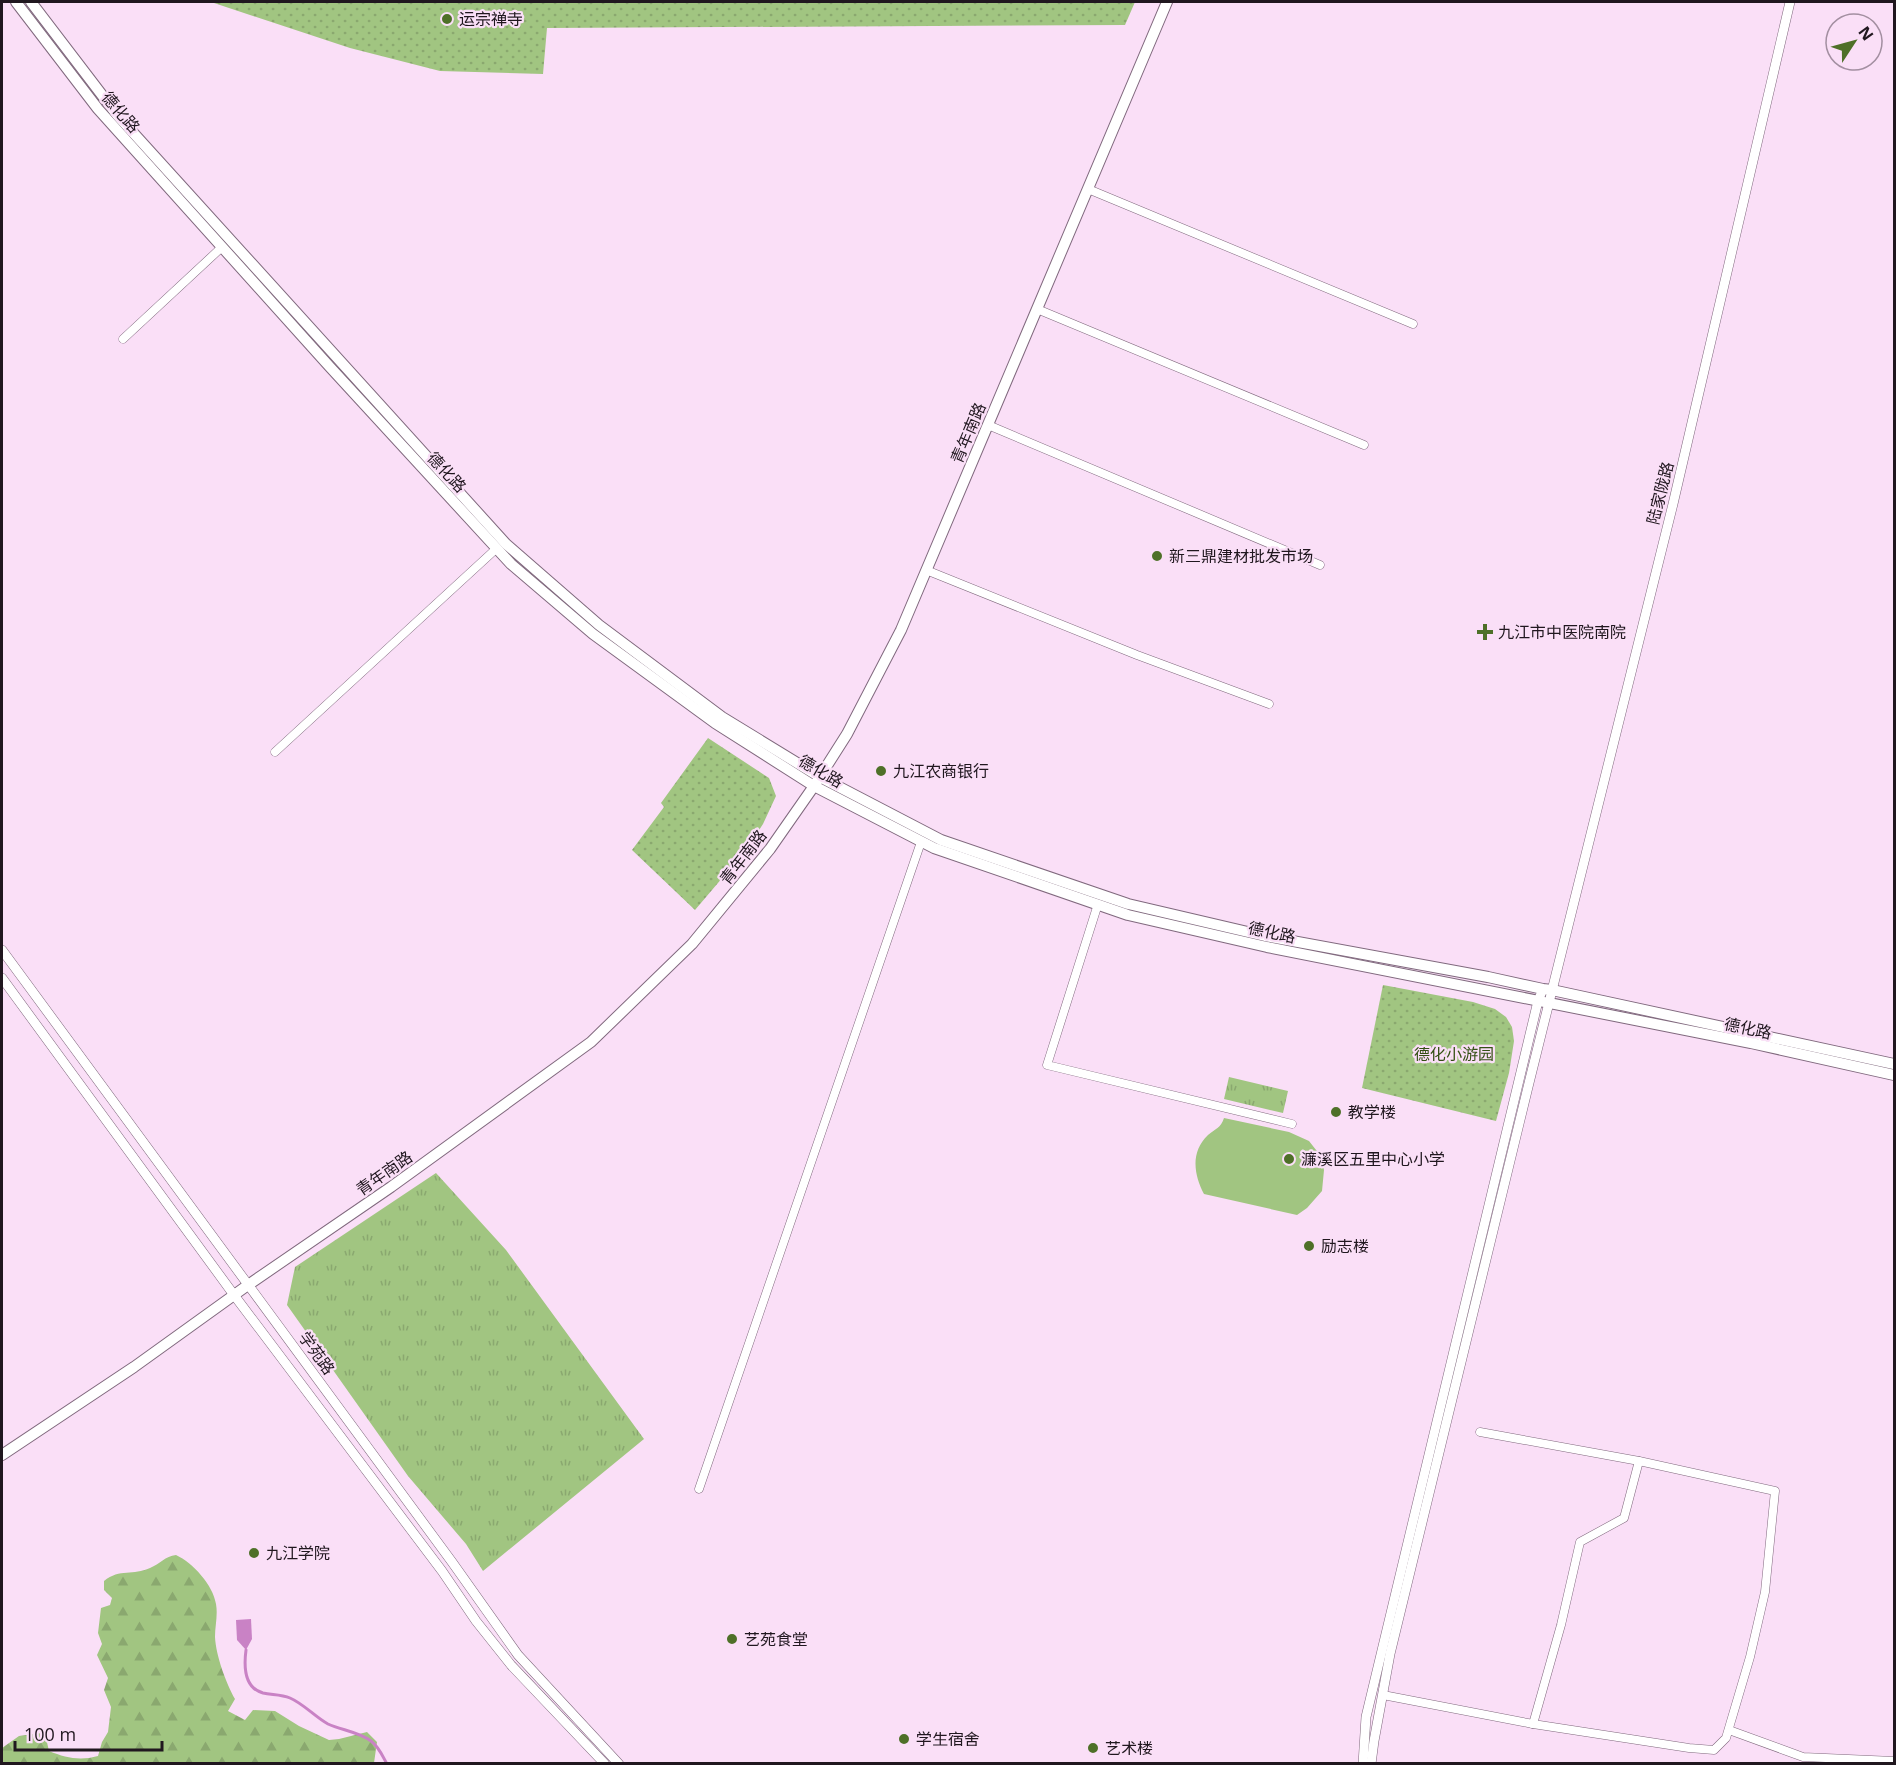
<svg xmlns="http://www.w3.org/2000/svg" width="1896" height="1765" font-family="'Open Sans','Noto Sans SC',sans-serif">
	<defs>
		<pattern id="grass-tufts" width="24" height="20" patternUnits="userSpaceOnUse" patternTransform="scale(1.5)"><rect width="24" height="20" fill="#a1c581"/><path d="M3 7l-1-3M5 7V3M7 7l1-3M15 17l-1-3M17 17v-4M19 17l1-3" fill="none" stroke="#8aa86f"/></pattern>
		<pattern id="forest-firs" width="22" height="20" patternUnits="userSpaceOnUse" patternTransform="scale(1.5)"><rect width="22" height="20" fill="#a1c581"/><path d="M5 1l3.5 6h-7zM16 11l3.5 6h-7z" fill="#8aa86f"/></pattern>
		<pattern id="park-dots" width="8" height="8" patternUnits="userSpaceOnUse" patternTransform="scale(1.5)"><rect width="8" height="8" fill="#a1c581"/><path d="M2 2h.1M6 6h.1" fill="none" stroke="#8aa86f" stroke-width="1.8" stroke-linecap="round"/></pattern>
	</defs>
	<rect width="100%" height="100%" fill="#fadff7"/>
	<g fill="url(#grass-tufts)">
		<path d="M1229 1077 1288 1091 1283 1113 1224 1099Z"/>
		<path d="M436 1173 506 1250 644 1439 483 1571 466 1544 408 1476 287 1305 295 1267Z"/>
	</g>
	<path fill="url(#forest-firs)" d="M176 1555C193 1563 213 1585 216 1604 218 1615 215 1626 215 1637 216 1656 226 1683 235 1699L228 1711 245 1720 253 1710 275 1711 299 1726 329 1740 339 1739 367 1732 377 1742 374 1763H2V1748L19 1736 39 1733 46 1738 49 1751C66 1758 80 1761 98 1756L102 1742 108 1732 111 1707 104 1690 108 1678 97 1655 102 1644 98 1633 101 1608 110 1605 112 1598 104 1590V1581C120 1568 133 1576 150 1568 160 1564 165 1556 176 1555Z"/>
	<g fill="url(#park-dots)">
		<path d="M211 2H1135L1125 25 547 28 543 74 440 71 350 48Z"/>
		<path d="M708 738 769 778 776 796 763 824 746 850 695 910 632 850 664 807 661 803Z"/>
		<path d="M1383 985 1473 1002 1495 1009 1506 1017 1512 1027 1514 1041 1509 1073 1496 1121 1362 1088Z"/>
	</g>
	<path fill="#a1c581" d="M1224 1118 1289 1132 1309 1141 1320 1155 1324 1170 1322 1191 1307 1208 1297 1215 1204 1194C1194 1175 1190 1152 1208 1135 1215 1129 1221 1128 1224 1118Z"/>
	<path fill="#c982c5" d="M251 1619 252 1639 246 1650 237 1640 236 1620Z"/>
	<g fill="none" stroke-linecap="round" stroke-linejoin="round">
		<path stroke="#c982c5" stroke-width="3" d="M246 1650C244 1665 244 1688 263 1693 272 1695 281 1694 290 1698 304 1704 315 1717 328 1724 341 1730 359 1732 371 1741 379 1747 382 1755 387 1764"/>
		<g stroke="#80697e" stroke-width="9">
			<g id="minor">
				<path d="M1088 189 1413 324"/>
				<path d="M1037 309 1364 445"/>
				<path d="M123 339 222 247"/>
				<path d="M988 425 1320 565"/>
				<path d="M926 570 1137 655 1269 704"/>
				<path d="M275 752 497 548"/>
				<path d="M1098 904 1047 1065 1292 1124"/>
				<path d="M1480 1432 1639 1461 1775 1491 1765 1592 1750 1657 1726 1738 1714 1750 1689 1748 1533 1724"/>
				<path d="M699 1489 921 842"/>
				<path d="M1383 1695 1533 1724 1561 1625 1580 1542 1624 1518 1639 1461"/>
				<path d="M1729 1730 1803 1757 1894 1761"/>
			</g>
		</g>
		<g stroke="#80697e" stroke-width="10">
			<g id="tertiary">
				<path d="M2 950 452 1562 518 1655 619 1764"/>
				<path d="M2 978 234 1295 442 1571 476 1621 511 1665 605 1764"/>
				<path d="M1363 1764 1366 1717 1538 1001 1543 989"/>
				<path d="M1371 1764 1374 1741 1390 1654 1528 1087 1673 504 1790 2"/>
			</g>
		</g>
		<g stroke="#80697e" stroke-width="12">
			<g id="secondary">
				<path d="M16 2 98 109 329 366 511 564 593 634 715 723 814 786 934 848 1128 915 1267 947 1751 1043 1894 1075"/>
				<path d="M31 2 118 116 506 544 599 625 722 717 820 777 941 840 1128 904 1265 936 1488 977 1543 989 1552 990 1894 1064"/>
				<path d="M2 1455 134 1367 248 1285 391 1187 591 1042 692 944 770 849 814 786 847 734 901 630 1167 2"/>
			</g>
		</g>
		<use href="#minor" stroke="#fff" stroke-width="8"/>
		<use href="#tertiary" stroke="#fff" stroke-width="9"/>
		<use href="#secondary" stroke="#fff" stroke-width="10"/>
	</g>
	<g fill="#4e7028" stroke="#fadff7" stroke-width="2">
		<circle cx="447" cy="19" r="6"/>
		<circle cx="1157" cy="556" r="6"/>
		<path d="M1482 623h6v6h6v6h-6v6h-6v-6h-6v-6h6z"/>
		<circle cx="881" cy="771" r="6"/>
		<circle cx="1336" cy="1112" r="6"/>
		<circle cx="1289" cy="1159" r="6"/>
		<circle cx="1309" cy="1246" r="6"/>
		<circle cx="254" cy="1553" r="6"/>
		<circle cx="732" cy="1639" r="6"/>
		<circle cx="904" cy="1739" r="6"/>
		<circle cx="1093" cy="1748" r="6"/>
	</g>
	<g text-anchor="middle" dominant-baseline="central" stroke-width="4.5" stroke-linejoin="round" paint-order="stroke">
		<g font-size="16" fill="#20171f" stroke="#fadff7" text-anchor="start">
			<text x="459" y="19">运宗禅寺</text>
			<text x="1169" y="556">新三鼎建材批发市场</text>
			<text x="1498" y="632">九江市中医院南院</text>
			<text x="893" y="771">九江农商银行</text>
			<text x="1348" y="1112">教学楼</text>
			<text x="1301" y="1159">濂溪区五里中心小学</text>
			<text x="1321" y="1246">励志楼</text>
			<text x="266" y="1553">九江学院</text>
			<text x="744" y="1639">艺苑食堂</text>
			<text x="916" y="1739">学生宿舍</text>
			<text x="1105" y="1748">艺术楼</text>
		</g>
		<g font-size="16" fill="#20171f" stroke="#fadff7">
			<text transform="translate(121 112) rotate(49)">德化路</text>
			<text transform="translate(968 433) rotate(-67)">青年南路</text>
			<text transform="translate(447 472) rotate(47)">德化路</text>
			<text transform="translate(1660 493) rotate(-76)">陆家陇路</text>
			<text transform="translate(821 771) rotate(30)">德化路</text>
			<text transform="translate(743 857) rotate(-52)">青年南路</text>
			<text transform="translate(1272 932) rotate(12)">德化路</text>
			<text transform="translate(1748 1028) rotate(12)">德化路</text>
			<text transform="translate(384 1173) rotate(-35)">青年南路</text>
			<text transform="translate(317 1353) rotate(54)">学苑路</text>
		</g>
		<g font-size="16" fill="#345014" stroke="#fadff7">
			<text x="1454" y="1054">德化小游园</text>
		</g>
	</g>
	<rect width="1896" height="1765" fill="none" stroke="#20171f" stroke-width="6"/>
	<g transform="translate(1854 42) rotate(54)"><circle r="28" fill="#fadff7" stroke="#a38fa1" stroke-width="1.5"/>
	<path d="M0-4.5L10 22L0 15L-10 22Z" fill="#4e7028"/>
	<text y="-9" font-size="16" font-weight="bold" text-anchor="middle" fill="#20171f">N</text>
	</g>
	<path d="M15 1741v9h147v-9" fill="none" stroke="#20171f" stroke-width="3"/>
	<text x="24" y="1741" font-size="18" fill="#20171f" stroke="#fadff7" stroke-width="4.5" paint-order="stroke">100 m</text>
</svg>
